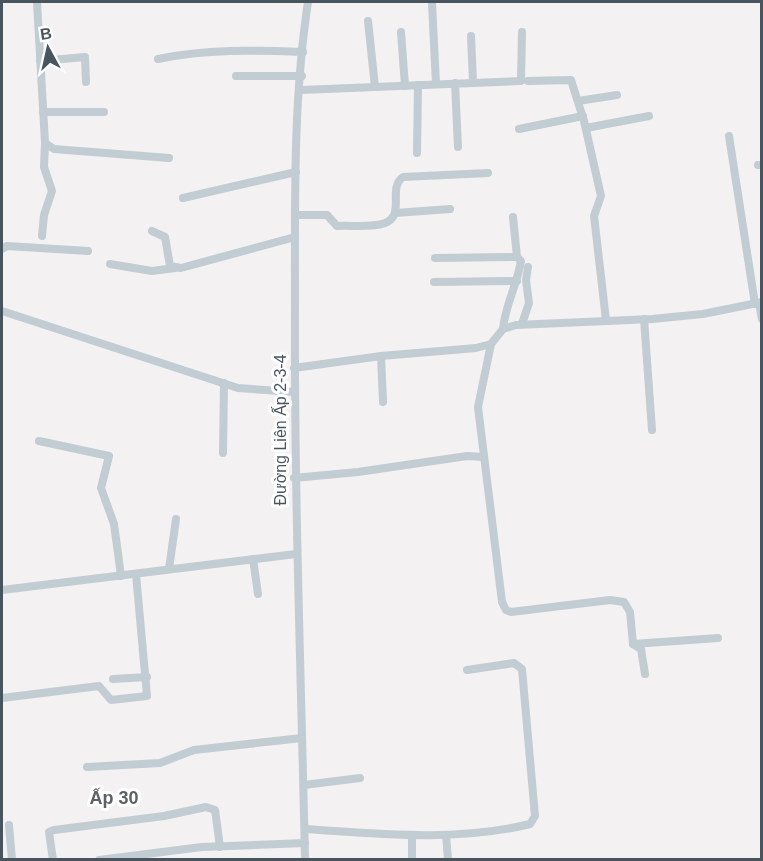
<svg xmlns="http://www.w3.org/2000/svg" width="763" height="861" font-family="Helvetica,sans-serif">
	<rect width="100%" height="100%" fill="#f3f1f1"/>
	<g fill="none" stroke-linecap="round" stroke-linejoin="round">
		<g stroke="#c1ccd3" stroke-width="8">
			<path d="M37 2 45 143 54 149 169 158"/>
			<path d="M432 3 436 84"/>
			<path d="M368 21 375 87"/>
			<path d="M401 32 405 86"/>
			<path d="M471 36 473 82"/>
			<path d="M158 59C206 49 254 50 303 52"/>
			<path d="M40 61 85 57 86 82"/>
			<path d="M236 76H302"/>
			<path d="M528 81 571 80 584 121 601 196 594 216 606 320"/>
			<path d="M455 83 458 147"/>
			<path d="M301 90 521 81 522 32"/>
			<path d="M578 101 617 95"/>
			<path d="M43 112H104"/>
			<path d="M586 128 649 116"/>
			<path d="M519 129 583 116"/>
			<path d="M729 136 755 304"/>
			<path d="M417 153 418 85"/>
			<path d="M758 165H762"/>
			<path d="M183 198 296 172"/>
			<path d="M395 213 450 209"/>
			<path d="M295 215H327L337 226C351 225 372 228 385 223 406 215 387 188 403 177L488 173"/>
			<path d="M152 231 165 237 170 266 181 268 295 237"/>
			<path d="M42 236 44 215 52 191 44 167 45 143"/>
			<path d="M2 249 7 246 88 251"/>
			<path d="M435 258 517 257"/>
			<path d="M110 264 152 271 175 268"/>
			<path d="M434 282 517 281"/>
			<path d="M759 303 762 319"/>
			<path d="M2 311 238 388 294 392"/>
			<path d="M644 319 652 430"/>
			<path d="M522 324 529 303 526 280 528 267"/>
			<path d="M503 329C505 306 517 285 521 261L517 257 513 217"/>
			<path d="M491 344 478 407 502 602 506 610 511 612 610 600 624 602 630 612 633 644 641 649 645 674"/>
			<path d="M381 356 383 402"/>
			<path d="M294 368 381 356 476 348 491 344 503 329 516 325 652 319 703 314 762 302"/>
			<path d="M39 441 109 456 101 488 114 524 121 576"/>
			<path d="M223 453 224 383"/>
			<path d="M294 478 358 472 467 456 483 457"/>
			<path d="M253 559 258 594"/>
			<path d="M169 569 176 519"/>
			<path d="M2 590 296 554"/>
			<path d="M633 644 718 638"/>
			<path d="M113 679 147 677"/>
			<path d="M2 698 99 686 111 700 147 696 136 574"/>
			<path d="M87 767 160 763 194 750 302 738"/>
			<path d="M304 785 360 778"/>
			<path d="M9 825 12 860"/>
			<path d="M305 829C379 834 457 842 530 824L535 816 522 669 514 663 467 670"/>
			<path d="M446 835 448 860"/>
			<path d="M53 860 49 832 54 830 164 816 206 807 215 810 220 847"/>
			<path d="M99 860 202 847 305 843"/>
			<path d="M305 860C301 673 294 487 295 301 295 202 293 100 308 2"/>
			<path d="M412 860V835"/>
		</g>
	</g>
	<g text-anchor="middle" dominant-baseline="central" stroke-width="6" stroke-linejoin="round" paint-order="stroke">
		<g font-size="16" fill="#48555f" stroke="#fff">
			<text transform="translate(280 430) rotate(-90)">Đường Liên Ấp 2-3-4</text>
		</g>
		<g font-size="18" font-weight="bold" fill="#5d6166" stroke="#fff">
			<text x="114" y="798">Ấp 30</text>
		</g>
	</g>
	<rect width="763" height="861" fill="none" stroke="#48555f" stroke-width="6"/>
	<g transform="translate(48 48) rotate(352)" stroke="#ffffff" stroke-width="4.5" paint-order="stroke">
	<path d="M0-4.5L10 22L0 15L-10 22Z" fill="#48555f"/>
	<text y="-9" font-size="16" font-weight="bold" text-anchor="middle" fill="#48555f">B</text>
	</g>
</svg>
